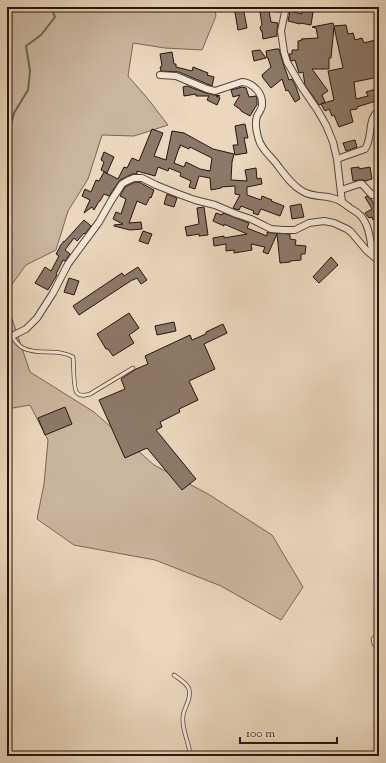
<svg xmlns="http://www.w3.org/2000/svg" width="386" height="763" font-family="'Sorts Mill Goudy',serif">
	<rect width="100%" height="100%" fill="#ead7bd"/>
	<filter id="stains"><feTurbulence type="fractalNoise" baseFrequency=".005" numOctaves="4"/><feColorMatrix values="0 0 0 0 .2 0 0 0 0 .09 0 0 0 0 .02 0 0 0 .5 -.17"/></filter>
	<radialGradient id="worn" r=".72"><stop offset=".6" stop-color="#630" stop-opacity="0"/><stop offset="1" stop-color="#630" stop-opacity=".3"/></radialGradient>
	<g fill="#c9b69f" stroke="#786556">
		<path d="M7 7H214L216 16 202 50 165 48 133 43 128 76 148 99 168 125 134 136 102 135 88 179 68 211 56 250 26 265 7 291Z"/>
		<path d="M7 304 30 372 94 412 154 465 208 494 272 535 303 587 281 620 221 586 155 560 74 545 37 519 44 484 48 440 30 405 7 409Z"/>
	</g>
	<g fill="none" stroke-linecap="round" stroke-linejoin="round">
		<path stroke="#736153" stroke-width="2" d="M7 140 14 113 28 90 30 71 26 46 41 35 55 17 51 7"/>
	</g>
	<g fill="#8c7969" stroke="#26140d" fill-rule="evenodd">
		<path d="M234 7H243L247 28 238 30Z"/>
		<path d="M265 7H281L280 12 269 11 271 22 278 23 277 30V36L263 39 262 31H261L260 27 262 25 260 12 267 11 265 10Z"/>
		<path d="M290 11 302 14V11L313 12 311 25 300 23V24L288 21Z"/>
		<path d="M333 23 334 26 346 25 348 34 353 33 355 40 362 38 364 43 379 39V77L354 82 356 99 368 96 366 92 379 88V100L357 107V109L350 110 353 122 339 127 334 115 332 116 329 109 325 111 321 104 334 100 328 71 343 68 334 27 331 58H329V69H312L328 91 322 95 325 102 319 105 305 85 303 72 299 73 295 60 291 61 289 54H292V50H298V41L302 40 301 39 318 38 316 28 312 27Z"/>
		<path d="M276 49H279L283 63 289 80 292 79 296 87 300 99 295 102 288 90 286 91 282 79 271 88 263 78 262 75 271 67 268 58H267L266 51Z"/>
		<path d="M260 50 266 58 254 61 252 51Z"/>
		<path d="M172 52 174 64H176V67L192 71 193 67 208 73 207 75 214 77 212 86 179 72 161 71 160 67 162 66 160 54Z"/>
		<path d="M187 86 206 93 214 95H217L220 96H216L220 98 217 105 207 100 209 96H196V94L184 96 183 87Z"/>
		<path d="M242 87 246 88 249 97 256 96 257 98V105L256 106 250 116 241 111V110L234 105 240 95 233 97 231 90Z"/>
		<path d="M245 124 248 138H244L247 153 235 155 233 145H238L235 126Z"/>
		<path d="M152 129 163 133 154 156 166 160 172 131 184 133 213 149 234 154 232 162 231 180 247 181 245 170 256 168 257 179 261 178 262 184 247 187V195L261 200 262 196 272 200 271 201 284 206 280 216 261 209 258 215 253 213 254 211 241 206 239 210 233 208 240 195 235 194V186L221 187V188L211 190 210 178 199 176 195 189 189 187 191 181 180 176 181 173 169 168 168 171 158 167 155 176 137 171V174H132L120 180 109 196 104 194 100 201H99L94 210 92 207 84 213 90 200 82 196 85 189 91 192 96 180 99 181 104 172 118 179 124 167 127 168 132 158 139 161ZM180 145 189 149 190 147 212 158 210 171 200 169 186 162 184 167 174 163 179 148H180Z"/>
		<path d="M355 140 357 147 346 151 343 143Z"/>
		<path d="M104 152 114 157 107 173 101 170 104 162 101 160Z"/>
		<path d="M359 167V169L370 167 372 179 365 181 364 180H359L353 181 351 168Z"/>
		<path d="M135 182H139L154 190 151 198 150 197 146 205 137 201 129 223 141 222 142 229 130 230 114 226V225L123 224 113 219 116 212 121 214 126 199 120 196 125 187Z"/>
		<path d="M167 194 177 198 174 207 164 204Z"/>
		<path d="M367 196 371 199 376 206 379 205V217L373 220 372 217 369 218 365 213 372 209 365 197Z"/>
		<path d="M301 204 304 217 292 219 290 206Z"/>
		<path d="M204 207 208 235 199 236V234L187 236 185 227 199 224 197 208Z"/>
		<path d="M216 213 222 215 223 213 249 223 247 228 267 236V232L271 233 290 234V239L296 240 295 245 306 246 305 254H301V260L290 261V262L280 263 277 234 268 254 263 252 265 247 251 244 252 250 234 253V250L226 251V244L214 246 213 238 224 236V238L247 234 224 224V226L213 221Z"/>
		<path d="M84 220 91 226 85 234 84 233 77 241 74 238 65 250 70 254 65 261 63 260 56 274 57 275 48 290 35 283 45 267 51 271 59 256 56 254 60 247V246L64 241V242Z"/>
		<path d="M143 231 152 234 148 244 139 241Z"/>
		<path d="M331 257 338 265 319 283 313 277Z"/>
		<path d="M138 267 147 280 141 284 137 278 133 280H132L79 315 73 306 122 273 124 276Z"/>
		<path d="M69 278 79 281 74 295 64 292Z"/>
		<path d="M129 313 139 328 129 335 134 343 113 356 108 349H106L97 334Z"/>
		<path d="M174 322 176 331 157 335 155 326Z"/>
		<path d="M223 324 227 333 204 344 215 369 189 381 198 400 179 409 180 412 160 422 162 427 156 430 196 479 182 490 147 448 125 458 99 400 125 389 121 379 136 369 148 364 145 356 190 335 192 340 206 334V332Z"/>
		<path d="M65 407 72 424 45 435 38 418Z"/>
	</g>
	<g fill="none" stroke-linecap="round" stroke-linejoin="round">
		<g stroke="#574539" stroke-width="4.5">
			<g id="lane">
				<path d="M12 336C15 341 18 345 23 348 38 356 58 348 73 357 74 364 73 389 77 393 81 397 86 395 90 394L133 368"/>
				<path d="M379 636 375 637 373 639 374 644 379 651"/>
				<path d="M174 675C179 679 187 683 189 689 192 699 184 707 183 716 181 730 190 743 190 756"/>
			</g>
		</g>
		<g stroke="#574539" stroke-width="8">
			<g id="street">
				<path d="M286 7 281 31 284 52 287 62 301 86 318 111 326 125 333 142 337 159 342 202"/>
				<path d="M160 75 176 76 207 89 215 91 242 82C253 83 263 93 262 105 262 109 259 112 257 116 255 122 256 130 258 137 260 147 268 154 275 162 283 172 290 184 302 191 310 196 319 196 328 197 339 199 342 202 350 208 353 210 357 212 360 215 370 225 370 242 373 255"/>
				<path d="M337 159 365 149C373 138 367 118 379 111"/>
				<path d="M341 190 359 184H362L372 195 379 193"/>
				<path d="M371 245 379 242"/>
				<path d="M7 336H12L26 329 37 318 53 293 68 264 99 222 111 201 122 184 127 181 134 178H142L156 185 176 193 195 200 215 205 236 214 251 219 271 229 283 230H295L309 223 324 221 334 223 347 229 351 232 367 251 379 261"/>
			</g>
		</g>
		<use href="#lane" stroke="#f1e5d4" stroke-width="3"/>
		<use href="#street" stroke="#f1e5d4" stroke-width="6"/>
	</g>
	<rect width="386" height="763" fill="none" stroke="#ead7bd" stroke-width="24"/>
	<rect x="8" y="8" width="370" height="747" fill="none" stroke="#26140d" stroke-width="2"/>
	<rect x="12" y="12" width="362" height="739" fill="none" stroke="#26140d"/>
	<path d="M240 737v6h97v-6" fill="none" stroke="#26140d" stroke-width="2"/>
	<text x="246" y="737" font-size="12" fill="#26140d" stroke="#f1e5d4" stroke-width="3" paint-order="stroke">100 m</text>
	<rect width="100%" height="100%" filter="url(#stains)"/>
	<rect width="100%" height="100%" fill="url(#worn)"/>
</svg>
